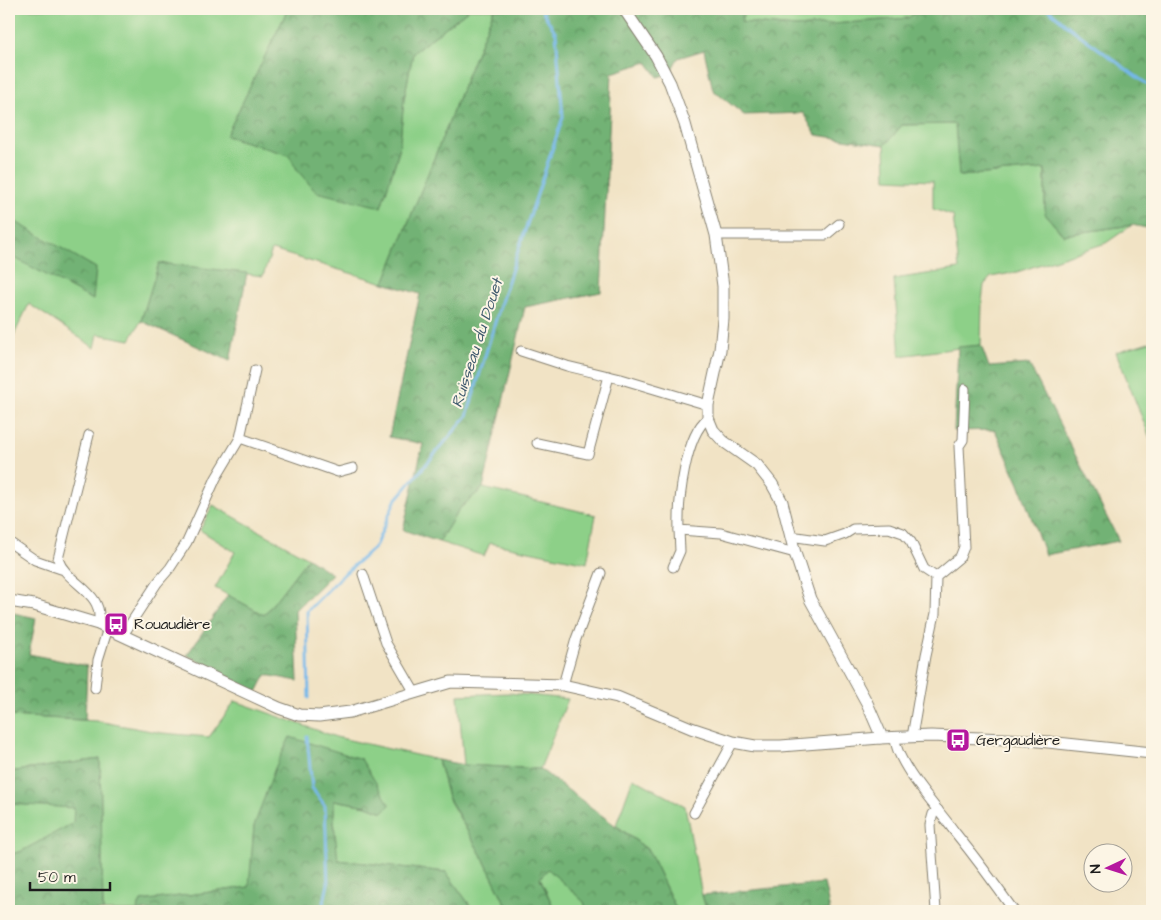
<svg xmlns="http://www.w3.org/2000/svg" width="1161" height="920" font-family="'Architects Daughter',sans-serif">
	<defs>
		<pattern id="forest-crowns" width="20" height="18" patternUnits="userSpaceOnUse" patternTransform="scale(1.25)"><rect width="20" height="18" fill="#72b274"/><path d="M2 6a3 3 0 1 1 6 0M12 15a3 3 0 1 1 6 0" fill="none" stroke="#5d905e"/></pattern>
	</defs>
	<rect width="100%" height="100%" fill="#fcf5e5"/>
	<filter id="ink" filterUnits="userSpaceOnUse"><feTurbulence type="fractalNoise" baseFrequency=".02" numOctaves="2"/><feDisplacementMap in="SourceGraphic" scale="10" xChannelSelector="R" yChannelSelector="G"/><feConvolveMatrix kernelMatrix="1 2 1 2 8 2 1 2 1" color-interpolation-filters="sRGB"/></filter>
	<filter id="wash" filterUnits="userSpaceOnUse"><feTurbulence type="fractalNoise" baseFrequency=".0096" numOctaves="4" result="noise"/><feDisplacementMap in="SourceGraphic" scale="20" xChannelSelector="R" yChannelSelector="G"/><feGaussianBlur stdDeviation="1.12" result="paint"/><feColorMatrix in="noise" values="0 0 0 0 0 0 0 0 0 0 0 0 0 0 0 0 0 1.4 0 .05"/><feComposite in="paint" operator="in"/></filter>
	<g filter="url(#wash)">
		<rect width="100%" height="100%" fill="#f1e3c5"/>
		<g fill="#8dd088" stroke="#547652">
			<path d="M9 9H288L227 136 289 155 298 171 381 207 399 151 404 99 413 53 469 9H494L384 283 272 250 263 276 159 263 141 321 130 340 98 334 95 348 29 304 13 337 9 333Z"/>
			<path d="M745 9H921L908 18 796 27 740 22Z"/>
			<path d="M955 124 960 176 1045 169V214L1063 235 1132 225 1106 243 1017 272 991 277 984 285 982 301 981 345 900 356 894 279 959 269 953 216 933 209V181L886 179 885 145 902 125Z"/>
			<path d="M1152 341V443L1116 352Z"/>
			<path d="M483 488 596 515 587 563 490 543 484 556 439 542 459 509Z"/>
			<path d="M213 505 308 558 264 615 215 588 235 552 200 530Z"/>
			<path d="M509 693 568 699 540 769 464 765 458 695Z"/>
			<path d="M235 701 336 737 438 760 448 798 483 858 509 911H474L446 872 337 860 334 823V800L367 806 383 812 361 759 254 826 250 887 141 901 137 911H103L100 759 9 772V716L97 721 162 733 209 737Z"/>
			<path d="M633 778 685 806 702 895 707 911H677L648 850 616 825Z"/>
			<path d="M9 804 74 807V823L20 852 9 854Z"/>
			<path d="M548 868 584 902 587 911H555L540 877Z"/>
		</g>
		<g fill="url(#forest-crowns)" stroke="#476748">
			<path d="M288 9H469L413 53 404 99 399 151 381 207 316 192 298 171 289 155 226 136Z"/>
			<path d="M494 9H745L741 22 796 27 908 18 921 9H1152V229L1132 225 1063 235 1045 214V169L959 176 955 124 902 125 885 145 816 135 803 113 744 115 713 90 704 50 678 58 670 73 658 77 647 62 612 73 601 292 525 307 483 488 459 509 439 542 403 530 423 444 389 437 420 294 384 283Z"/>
			<path d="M9 218 96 268 93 300 9 255Z"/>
			<path d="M159 263 247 273 230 361 141 321Z"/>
			<path d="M981 345 989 367 1029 364 1119 541 1045 555 1019 484 995 430 954 431 958 347Z"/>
			<path d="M308 558 332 574 295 610 298 681 266 675 257 692 187 655 228 595 264 615Z"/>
			<path d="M9 612 36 618 29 654 87 666 85 720 9 716Z"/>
			<path d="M290 737 361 759 390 805 383 812 367 806 334 800V823L338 860 446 872 474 911H137L141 901 249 887 254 826 275 768Z"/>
			<path d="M100 759 103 911H9V854L20 852 73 823 74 808 9 804V772Z"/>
			<path d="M438 760 464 765 540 769 648 850 677 911H587L584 902 548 869 540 878 555 911H509L483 858 448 797Z"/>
			<path d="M824 883 830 911H707L702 895Z"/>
		</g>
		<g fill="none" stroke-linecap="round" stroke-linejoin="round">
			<g stroke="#74b8ea" stroke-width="3">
				<path d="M1048 9 1069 27 1152 88"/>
				<path d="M309 698 307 611 345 573 375 547 395 501 467 416 502 299 563 117 556 33 541 9"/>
				<path d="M307 736 312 788 325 806 328 884 322 911"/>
			</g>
		</g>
	</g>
	<g filter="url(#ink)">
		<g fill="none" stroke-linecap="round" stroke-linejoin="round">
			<g stroke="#868070" stroke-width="11">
				<g id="minor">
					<path d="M716 235H826L839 224"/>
					<path d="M521 351 567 366 621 379 708 405"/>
					<path d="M708 418C685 435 678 502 679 530L721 533 795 553"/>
					<path d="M89 435 58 559C66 584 106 592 98 624"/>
					<path d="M240 438 338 472 353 468"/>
					<path d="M537 443 588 454 609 376"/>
					<path d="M790 536 825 541 845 534 853 529 889 528 903 533 911 542 924 569 936 577"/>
					<path d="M9 542 35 560 61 569"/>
					<path d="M673 567 680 551 679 530"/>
					<path d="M363 574 386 643 415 693"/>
					<path d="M123 635 157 583 170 568 187 542 216 478 240 438 255 370"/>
					<path d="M563 685 576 639 601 573"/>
					<path d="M95 688 98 660 108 628"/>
					<path d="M895 737C895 763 939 810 954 831 975 857 995 884 1014 911"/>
					<path d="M912 737 926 655 935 614 936 577 960 557 964 547 959 446 963 440 965 389"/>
					<path d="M694 813 733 742"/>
					<path d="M936 911 930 825 933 814 938 810"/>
				</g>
			</g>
			<g stroke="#868070" stroke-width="13">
				<g id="tertiary">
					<path d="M624 9 656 56 670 83 685 124 716 235 723 286V319L720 350 708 405V418L713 430 723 441 757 465 772 484 782 502 795 553 810 599 867 703 880 733V738"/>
					<path d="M9 601 34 605 98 624 279 708 299 715 319 716 350 712 451 682 563 685 617 697 691 728 733 742 755 746H781L880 738 931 736 1029 740 1152 753"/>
				</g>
			</g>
			<use href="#minor" stroke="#fff" stroke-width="9"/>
			<use href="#tertiary" stroke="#fff" stroke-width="11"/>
		</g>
	</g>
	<defs>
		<g id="bus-square" transform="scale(1.25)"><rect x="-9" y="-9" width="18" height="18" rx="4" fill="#b5179e" stroke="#fcf5e5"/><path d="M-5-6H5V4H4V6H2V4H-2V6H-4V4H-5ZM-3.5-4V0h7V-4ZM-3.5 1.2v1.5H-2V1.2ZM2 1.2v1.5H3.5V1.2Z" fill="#fff"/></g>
	</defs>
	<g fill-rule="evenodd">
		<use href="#bus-square" x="116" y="624"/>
		<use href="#bus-square" x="958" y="740"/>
	</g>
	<g text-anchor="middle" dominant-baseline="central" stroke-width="4" stroke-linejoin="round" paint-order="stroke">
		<g font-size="15" fill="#1c1c1c" stroke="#fcf5e5" text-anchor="start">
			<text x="134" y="624">Rouaudière</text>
			<text x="976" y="740">Gergaudière</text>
		</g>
		<g font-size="16" font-style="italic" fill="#3f5a6e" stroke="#fcf5e5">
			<text transform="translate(477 343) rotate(-72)">Ruisseau du Douet</text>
		</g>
	</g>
	<rect width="1161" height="920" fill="none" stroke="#fcf5e5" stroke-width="30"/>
	<g transform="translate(1108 868) rotate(266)"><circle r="24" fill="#fcf5e5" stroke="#a29e95"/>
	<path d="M0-4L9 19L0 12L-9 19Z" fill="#b5179e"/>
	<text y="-8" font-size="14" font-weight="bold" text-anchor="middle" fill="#1c1c1c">N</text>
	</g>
	<path d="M30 882v8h80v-8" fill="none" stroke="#1c1c1c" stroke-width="2.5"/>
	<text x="38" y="882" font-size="15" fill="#1c1c1c" stroke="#fcf5e5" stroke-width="4" paint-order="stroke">50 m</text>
</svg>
